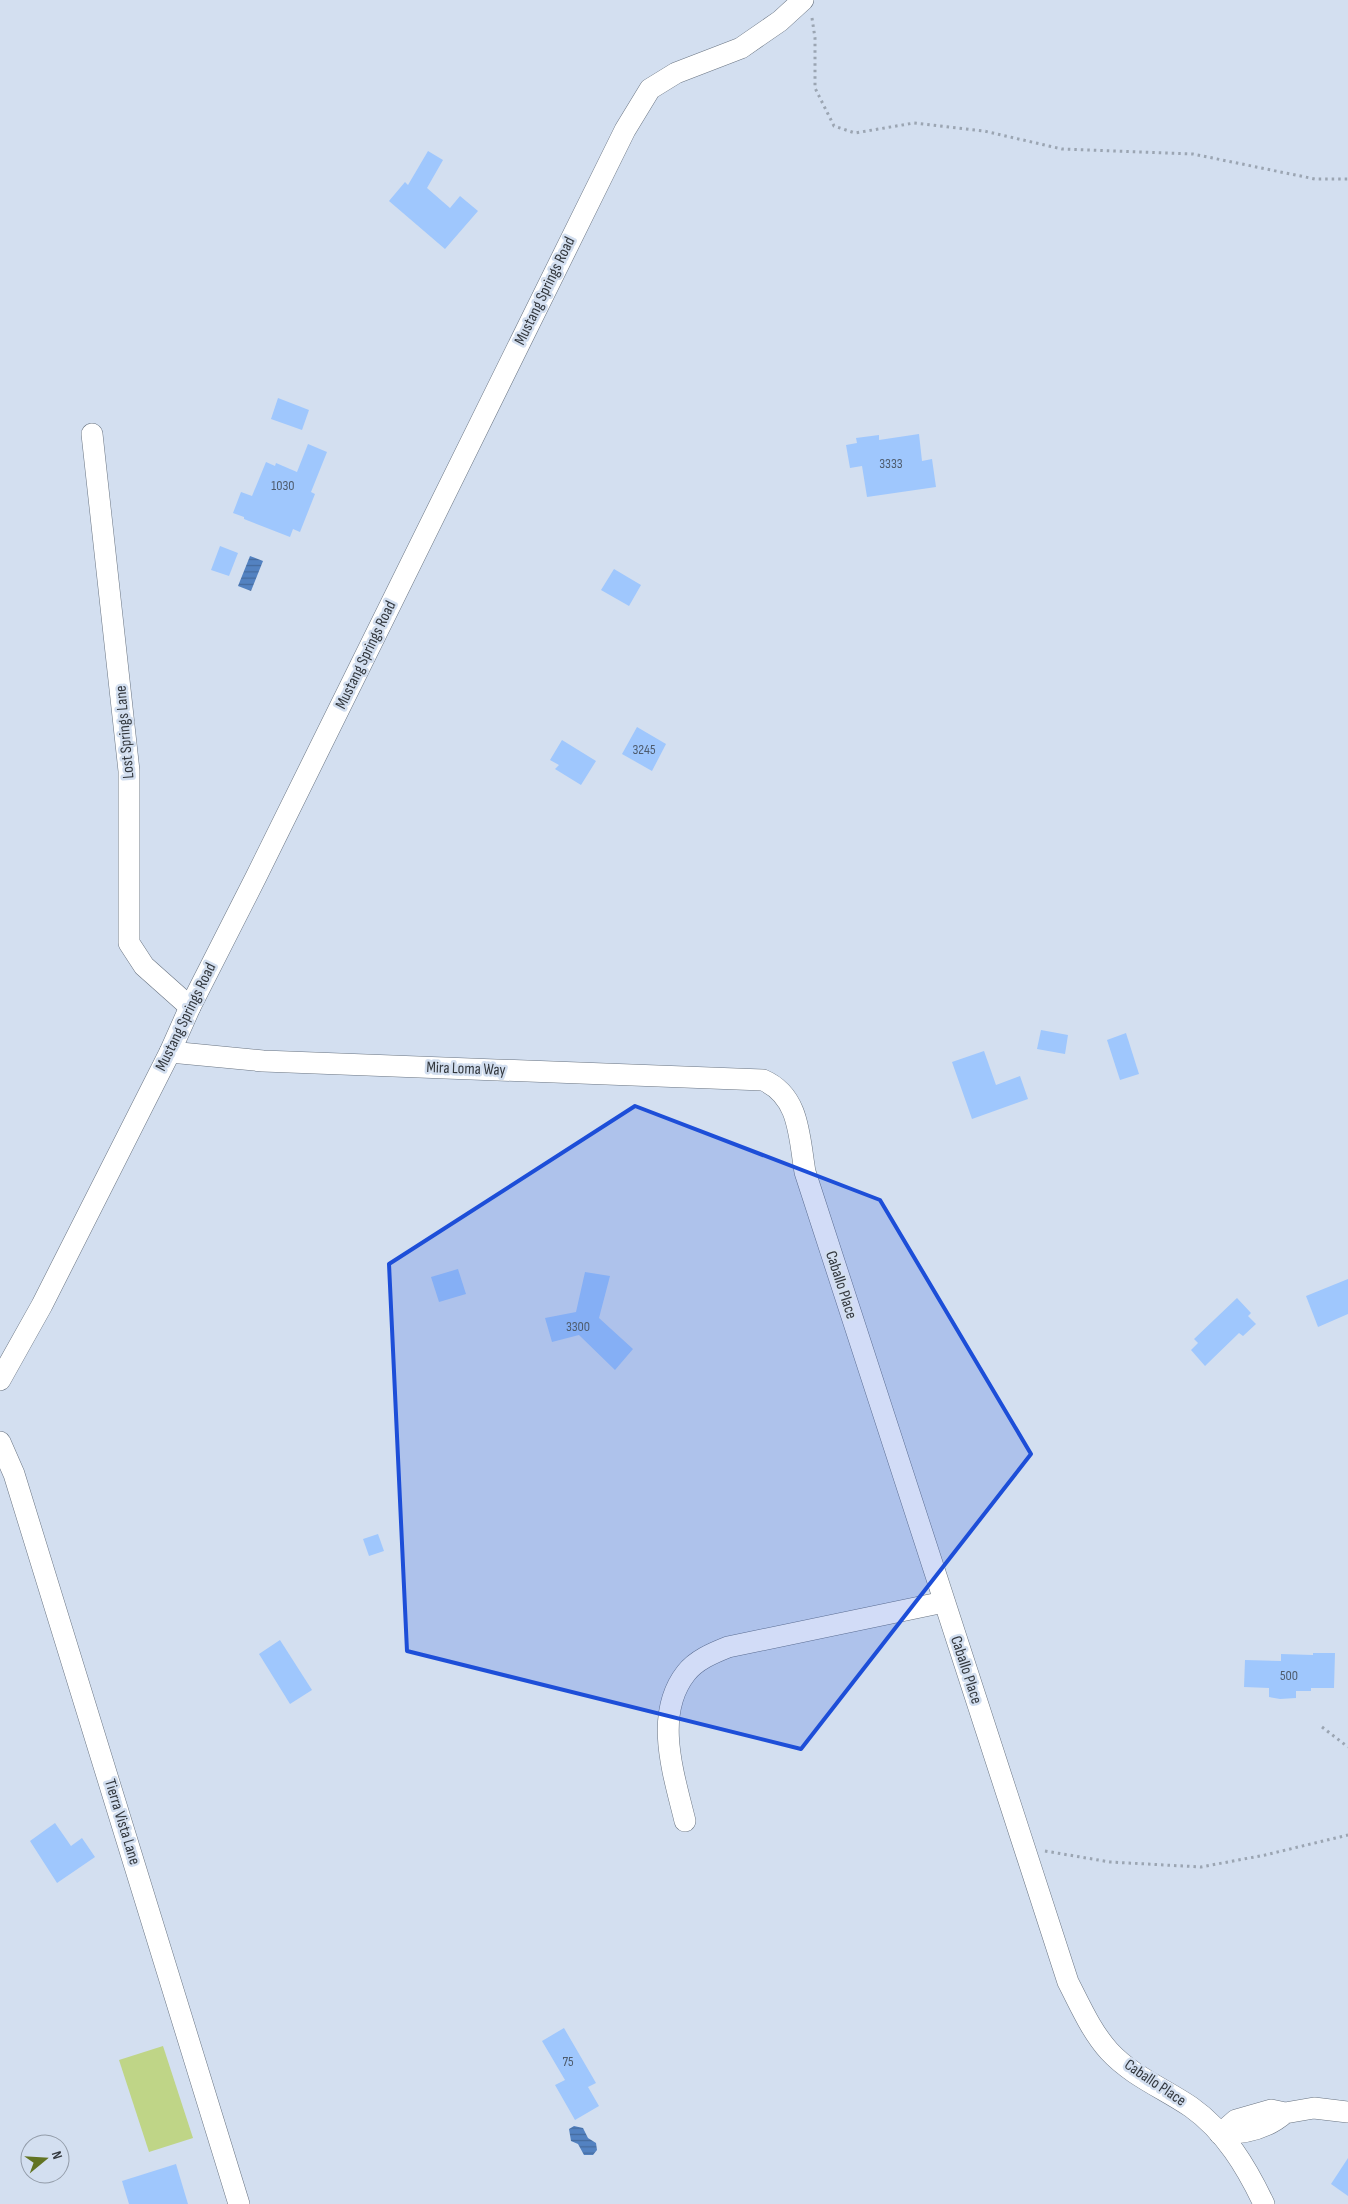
<svg xmlns="http://www.w3.org/2000/svg" width="1348" height="2204" font-family="'Sofia Sans Condensed',sans-serif">
	<defs>
		<pattern id="water-rules" width="6" height="5" patternUnits="userSpaceOnUse" patternTransform="scale(1.25)"><rect width="6" height="5" fill="#5382c1"/><path d="M0 2.5h6" fill="none" stroke="#456b9e"/></pattern>
	</defs>
	<rect width="100%" height="100%" fill="#d3dff0"/>
	<path fill="#bfd587" d="M163 2046 193 2138 149 2152 119 2060Z"/>
	<g fill="url(#water-rules)">
		<path d="M250 556 263 561 251 591 238 586Z"/>
		<path d="M574 2126 583 2128 588 2138 596 2143 597 2150 593 2155H584L578 2144 571 2141 569 2129Z"/>
	</g>
	<g fill="#9fc7fd">
		<path d="M428 151 443 160 427 188 450 208 460 196 478 211 445 249 389 201 405 182 408 185Z"/>
		<path d="M278 398 309 410 302 430 271 419Z"/>
		<path d="M919 434 922 461 932 459 936 487 867 497 862 466 850 468 846 445 857 443 856 438 879 435V440Z"/>
		<path d="M308 444 327 452 311 492 315 494 300 532 293 529 290 537 244 519V517L233 513 241 492 252 496 266 462 275 466 276 463 297 472Z"/>
		<path d="M220 546 238 553 229 576 211 570Z"/>
		<path d="M614 569 641 585 629 606 601 590Z"/>
		<path d="M637 727 666 744 652 771 622 754Z"/>
		<path d="M562 740 596 761 581 785 555 769 559 765 550 760Z"/>
		<path d="M1041 1030 1068 1035 1065 1054 1037 1049Z"/>
		<path d="M1126 1033 1139 1074 1120 1080 1107 1040Z"/>
		<path d="M984 1051 996 1085 1020 1076 1028 1099 972 1119 952 1062Z"/>
		<path d="M458 1269 466 1294 439 1302 431 1277Z"/>
		<path d="M585 1272 610 1276 599 1318 633 1349 615 1370 579 1335 552 1342 545 1318 576 1312Z"/>
		<path d="M1348 1279V1314L1318 1327 1306 1296Z"/>
		<path d="M1237 1298 1251 1313 1248 1316 1256 1324 1243 1336 1239 1333 1205 1366 1191 1350 1198 1343 1194 1339Z"/>
		<path d="M378 1534 384 1551 369 1556 363 1539Z"/>
		<path d="M280 1640 312 1690 290 1704 259 1654Z"/>
		<path d="M1313 1653H1335L1334 1688H1311V1691H1296V1698L1280 1699 1269 1697V1688L1244 1687 1245 1660 1281 1661V1654L1313 1655Z"/>
		<path d="M55 1823 71 1846 82 1838 95 1857 57 1883 30 1841Z"/>
		<path d="M564 2028 596 2083 588 2087 599 2106 575 2120 555 2085 565 2080 542 2041Z"/>
		<path d="M1348 2158V2196L1331 2184Z"/>
		<path d="M176 2164 188 2204H129L122 2181Z"/>
	</g>
	<g fill="none" stroke-linecap="round" stroke-linejoin="round">
		<g stroke="#697482" stroke-width="22">
			<g id="minor">
				<path d="M92 434 129 771V943L144 966 190 1007"/>
				<path d="M170 1052 263 1061 763 1080C800 1096 799 1137 805 1172L1068 1982C1080 2005 1091 2031 1109 2051 1132 2076 1163 2088 1191 2107 1225 2131 1247 2168 1264 2204"/>
				<path d="M0 1380 42 1305 170 1052 190 1007 256 877 625 130 650 89 676 73 741 48 780 21 803 0"/>
				<path d="M0 1442 14 1474 239 2204"/>
				<path d="M685 1821C674 1775 653 1715 686 1673 696 1660 713 1653 728 1647L944 1602"/>
				<path d="M1285 2113C1267 2129 1244 2134 1220 2134L1236 2120 1271 2110 1285 2113 1314 2108 1348 2112"/>
			</g>
		</g>
		<g stroke="#9ba5b2" stroke-width="3" stroke-dasharray="2.5 4" stroke-linecap="butt">
			<path d="M812 18 815 38V88L834 126 855 133 914 123 984 131 1062 149 1193 154 1315 179H1348"/>
			<path d="M1322 1727 1348 1747"/>
			<path d="M1045 1851 1110 1862 1201 1867 1265 1855 1348 1835"/>
		</g>
		<use href="#minor" stroke="#fff" stroke-width="21"/>
	</g>
	<path fill="#1d4ed8" fill-opacity="0.2" stroke="#1d4ed8" stroke-width="4" stroke-linejoin="round" d="M635 1106 880 1200 1031 1454 801 1749 407 1651 389 1264Z"/>
	<g text-anchor="middle" dominant-baseline="central" stroke-width="5" stroke-linejoin="round" paint-order="stroke">
		<g font-size="14" fill="#4e5c6e">
			<text x="891" y="463">3333</text>
			<text x="283" y="485">1030</text>
			<text x="644" y="749">3245</text>
			<text x="578" y="1326">3300</text>
			<text x="1289" y="1675">500</text>
			<text x="568" y="2061">75</text>
		</g>
		<g font-size="16" fill="#33383e" stroke="#d3dff0">
			<text transform="translate(545 291) rotate(-64)">Mustang Springs Road</text>
			<text transform="translate(366 655) rotate(-64)">Mustang Springs Road</text>
			<text transform="translate(125 732) rotate(-95)">Lost Springs Lane</text>
			<text transform="translate(186 1017) rotate(-64)">Mustang Springs Road</text>
			<text transform="translate(466 1069) rotate(2)">Mira Loma Way</text>
			<text transform="translate(841 1285) rotate(72)">Caballo Place</text>
			<text transform="translate(966 1670) rotate(72)">Caballo Place</text>
			<text transform="translate(122 1822) rotate(73)">Tierra Vista Lane</text>
			<text transform="translate(1155 2083) rotate(34)">Caballo Place</text>
		</g>
	</g>
	<g transform="translate(45 2159) rotate(72)"><circle r="24" fill="#d3dff0" stroke="#939ca9"/>
	<path d="M0-4L9 19L0 12L-9 19Z" fill="#627423"/>
	<text y="-8" font-size="14" font-weight="bold" text-anchor="middle" fill="#33383e">N</text>
	</g>
</svg>
